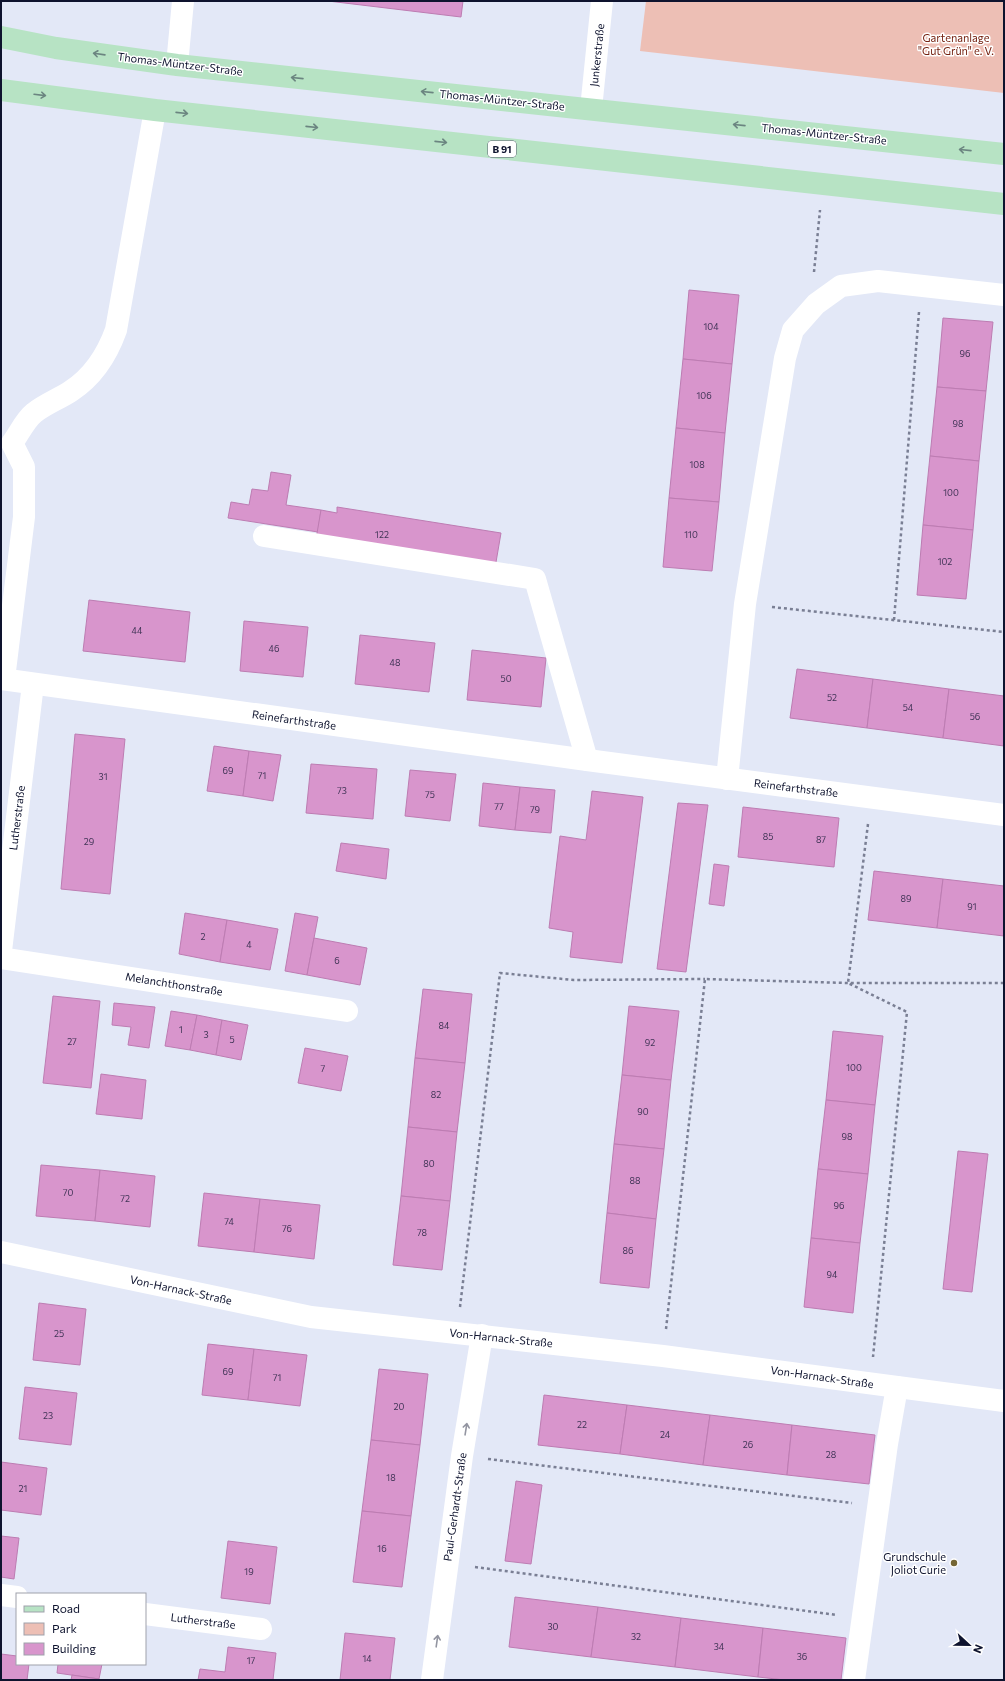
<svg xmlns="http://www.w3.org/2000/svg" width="1005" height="1681" font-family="Commissioner,sans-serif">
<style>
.green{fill:#edbfb5}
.building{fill:#d895cc;stroke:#bd7cb2}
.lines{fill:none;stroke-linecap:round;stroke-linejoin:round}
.path{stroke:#7a7f94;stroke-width:2.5;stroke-dasharray:3 3;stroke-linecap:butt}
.minor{stroke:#fff;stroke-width:22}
.major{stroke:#b7e3c4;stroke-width:22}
.oneway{stroke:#6b8580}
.oneway2{stroke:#9395a1}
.poi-dot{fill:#756634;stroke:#fff;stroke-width:1.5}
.labels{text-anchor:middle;stroke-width:3;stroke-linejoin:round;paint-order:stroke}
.number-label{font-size:9px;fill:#403456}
.shield{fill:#fff;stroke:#565a6d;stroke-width:1}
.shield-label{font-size:10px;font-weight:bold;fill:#0e132e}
.park-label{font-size:11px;fill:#752211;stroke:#fff}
.street-label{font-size:11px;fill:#0e132e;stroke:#fff}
.poi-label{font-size:11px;fill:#0e132e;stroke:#fff;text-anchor:end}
</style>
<rect width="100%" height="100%" fill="#e3e8f7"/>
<!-- green -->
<path class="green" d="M646,1H1004V93L640,51Z"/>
<!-- building -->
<g class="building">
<path d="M328,1H463L461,17Z"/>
<path d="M689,290L739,295L732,364L683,359Z"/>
<path d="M943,318L993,322L986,391L937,387Z"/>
<path d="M683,359L732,364L725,433L676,428Z"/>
<path d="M937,387L986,391L979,461L930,456Z"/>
<path d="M676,428L725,433L719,502L669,498Z"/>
<path d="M930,456L979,461L973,530L923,525Z"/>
<path d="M271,472L291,475L286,505L321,510L318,532L228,518L231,502L249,505L252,489L268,491Z"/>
<path d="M669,498L719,502L712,571L663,567Z"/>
<path d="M337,507L501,533L495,568L316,539L321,510L337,513Z"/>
<path d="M923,525L973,530L966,599L917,595Z"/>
<path d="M89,600L190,612L185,662L83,651Z"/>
<path d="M244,621L308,627L303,677L240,671Z"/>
<path d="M360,635L435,643L429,692L355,684Z"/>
<path d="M472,650L546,658L541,707L467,700Z"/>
<path d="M797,669L873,679L867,728L790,718Z"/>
<path d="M873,679L949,689L943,738L867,728Z"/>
<path d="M949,689L1004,696V746L943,738Z"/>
<path d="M75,734L125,739L110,894L61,889Z"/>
<path d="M214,746L249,751L243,796L207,791Z"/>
<path d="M249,751L281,755L273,801L243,796Z"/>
<path d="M311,764L377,769L373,819L306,813Z"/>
<path d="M410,770L456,774L450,821L405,816Z"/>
<path d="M483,783L520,787L515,830L479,826Z"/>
<path d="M520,787L555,790L551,833L515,830Z"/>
<path d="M592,791L643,797L622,963L570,957L573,932L549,928L560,836L586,840Z"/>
<path d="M678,803L708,805L686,972L657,969Z"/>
<path d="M743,807L839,818L834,867L738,857Z"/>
<path d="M341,843L389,849L386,879L336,871Z"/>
<path d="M714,864L729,866L724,906L709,904Z"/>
<path d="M874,871L943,879L937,928L868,920Z"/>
<path d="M943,879L1004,886V936L937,928Z"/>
<path d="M185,913L227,920L220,962L179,954Z"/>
<path d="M295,913L318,917L307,975L285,971Z"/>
<path d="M227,920L278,929L270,970L220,962Z"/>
<path d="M314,938L367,948L360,985L307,975Z"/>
<path d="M423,989L472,994L465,1063L415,1058Z"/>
<path d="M53,996L100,1001L91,1088L43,1083Z"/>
<path d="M114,1003L155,1007L149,1048L128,1045L131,1027L112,1025Z"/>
<path d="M629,1006L679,1011L671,1080L622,1075Z"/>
<path d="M171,1011L197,1015L190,1050L165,1046Z"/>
<path d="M197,1015L222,1020L216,1055L190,1050Z"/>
<path d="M222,1020L248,1025L241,1060L216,1055Z"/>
<path d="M833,1031L883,1036L875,1105L826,1100Z"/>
<path d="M305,1048L348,1056L341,1091L298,1083Z"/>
<path d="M415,1058L465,1063L457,1132L408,1127Z"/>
<path d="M101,1074L146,1080L142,1119L96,1114Z"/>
<path d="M622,1075L671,1080L664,1149L614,1144Z"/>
<path d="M826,1100L875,1105L868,1174L818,1169Z"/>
<path d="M408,1127L457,1132L450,1201L401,1196Z"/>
<path d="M614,1144L664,1149L656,1219L607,1213Z"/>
<path d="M958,1151L988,1154L972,1292L943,1289Z"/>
<path d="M41,1165L100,1170L95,1221L36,1216Z"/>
<path d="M818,1169L868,1174L860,1243L811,1238Z"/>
<path d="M100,1170L155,1176L150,1227L95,1221Z"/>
<path d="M204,1193L260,1199L254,1252L198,1246Z"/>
<path d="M401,1196L450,1201L442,1270L393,1265Z"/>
<path d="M260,1199L320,1205L314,1259L254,1252Z"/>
<path d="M607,1213L656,1219L649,1288L600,1283Z"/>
<path d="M811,1238L860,1243L853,1313L804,1307Z"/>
<path d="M39,1303L86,1309L80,1365L33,1360Z"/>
<path d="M208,1344L254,1349L248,1400L202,1395Z"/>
<path d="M254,1349L307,1355L300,1406L248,1400Z"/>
<path d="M379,1369L428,1374L420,1445L371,1440Z"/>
<path d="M25,1387L77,1393L71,1445L19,1439Z"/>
<path d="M544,1395L627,1405L620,1454L538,1445Z"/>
<path d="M627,1405L710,1415L703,1465L620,1454Z"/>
<path d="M710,1415L792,1425L787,1475L703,1465Z"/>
<path d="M792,1425L875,1435L869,1484L787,1475Z"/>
<path d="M371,1440L420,1445L411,1516L362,1511Z"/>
<path d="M1,1462L47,1468L41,1515L1,1510Z"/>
<path d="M516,1481L542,1485L531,1564L505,1561Z"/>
<path d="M362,1511L411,1516L402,1587L353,1582Z"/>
<path d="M1,1536L19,1538L14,1579L1,1577Z"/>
<path d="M228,1541L277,1547L270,1604L221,1598Z"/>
<path d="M515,1597L598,1607L591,1657L509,1647Z"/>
<path d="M598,1607L681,1618L675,1667L591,1657Z"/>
<path d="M681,1618L763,1628L758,1677L675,1667Z"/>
<path d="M763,1628L846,1638L841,1680H785L758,1677Z"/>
<path d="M345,1633L395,1638L390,1680H340Z"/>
<path d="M228,1647L276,1653L273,1680H198L200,1669L225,1672Z"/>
<path d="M1,1654L17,1656V1664H29L27,1680H1Z"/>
<path d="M58,1664H102L99,1679L57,1673Z"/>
<path d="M72,1675L99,1679V1680H71Z"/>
</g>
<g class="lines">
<!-- path -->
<g class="path">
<path d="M814,272L820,210"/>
<path d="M772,607L1004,632"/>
<path d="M894,620L919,312"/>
<path d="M868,824L848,983L907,1012L873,1357"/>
<path d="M460,1307L500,973L574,980L705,979"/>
<path d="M666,1329L705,979L848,983H1004"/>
<path d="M488,1459L852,1503"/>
<path d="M475,1567L837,1615"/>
</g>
<!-- minor -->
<g class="minor">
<path d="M177,65L183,1"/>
<path d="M591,109L602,1"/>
<path d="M264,536L535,579L587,760"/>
<path d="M1,679L587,760L1004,815"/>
<path d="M4,679L24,517V467L12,443C19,434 25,420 34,413C45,404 59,399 71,391C94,376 107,355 116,330L155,110"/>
<path d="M727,779L745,604L785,358L793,330L816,304L841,286L878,281L1004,295"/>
<path d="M1,951L33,684"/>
<path d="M1,958L347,1011"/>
<path d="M1,1252L311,1317L663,1356L1004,1401"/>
<path d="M1,1595L17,1597"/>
<path d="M145,1614L261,1629"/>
<path d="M432,1680L462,1456L482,1335"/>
<path d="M854,1680L887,1444L897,1387"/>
</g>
<!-- major -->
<g class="major">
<path d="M1,37L56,48L177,65L1004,154"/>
<path d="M1,90L155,110L1004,204"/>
</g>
</g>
<!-- one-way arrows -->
<defs><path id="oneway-shaft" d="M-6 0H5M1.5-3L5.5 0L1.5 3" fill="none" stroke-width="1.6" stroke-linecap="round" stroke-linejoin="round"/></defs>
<g class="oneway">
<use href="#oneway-shaft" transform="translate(99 54) rotate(-172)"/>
<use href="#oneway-shaft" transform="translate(297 78) rotate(-174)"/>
<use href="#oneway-shaft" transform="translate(427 92) rotate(-174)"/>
<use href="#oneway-shaft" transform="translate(40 95) rotate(7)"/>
<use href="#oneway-shaft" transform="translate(182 113) rotate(6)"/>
<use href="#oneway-shaft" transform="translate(739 125) rotate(-174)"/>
<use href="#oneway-shaft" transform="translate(312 127) rotate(6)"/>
<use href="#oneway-shaft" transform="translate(441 142) rotate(6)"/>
<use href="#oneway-shaft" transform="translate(965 150) rotate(-174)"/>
</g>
<g class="oneway2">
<use href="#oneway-shaft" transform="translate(466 1429) rotate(-81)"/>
<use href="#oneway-shaft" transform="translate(437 1641) rotate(-82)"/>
</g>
<!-- markers -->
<circle class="poi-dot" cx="954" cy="1563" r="4"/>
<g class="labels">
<!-- number labels -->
<g class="number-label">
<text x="711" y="330">104</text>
<text x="965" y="357">96</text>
<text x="704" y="399">106</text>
<text x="958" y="427">98</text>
<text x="697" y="468">108</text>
<text x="951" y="496">100</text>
<text x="382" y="538">122</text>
<text x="691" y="538">110</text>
<text x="945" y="565">102</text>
<text x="137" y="634">44</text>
<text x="274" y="652">46</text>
<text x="395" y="666">48</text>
<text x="506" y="682">50</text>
<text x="832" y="701">52</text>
<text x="908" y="711">54</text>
<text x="975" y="720">56</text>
<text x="228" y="774">69</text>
<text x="262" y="779">71</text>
<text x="103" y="780">31</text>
<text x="342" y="794">73</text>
<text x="430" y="798">75</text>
<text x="499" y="810">77</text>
<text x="535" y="813">79</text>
<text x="768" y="840">85</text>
<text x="821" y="843">87</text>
<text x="89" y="845">29</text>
<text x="906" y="902">89</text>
<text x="972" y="910">91</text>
<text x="203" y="940">2</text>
<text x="249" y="948">4</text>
<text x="337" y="964">6</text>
<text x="444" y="1029">84</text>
<text x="181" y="1033">1</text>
<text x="206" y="1038">3</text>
<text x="232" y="1043">5</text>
<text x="72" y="1045">27</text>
<text x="650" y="1046">92</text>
<text x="854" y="1071">100</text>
<text x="323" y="1072">7</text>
<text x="436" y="1098">82</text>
<text x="643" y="1115">90</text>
<text x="847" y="1140">98</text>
<text x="429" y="1167">80</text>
<text x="635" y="1184">88</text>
<text x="68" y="1196">70</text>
<text x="125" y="1202">72</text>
<text x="839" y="1209">96</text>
<text x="229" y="1225">74</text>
<text x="287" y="1232">76</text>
<text x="422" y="1236">78</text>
<text x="628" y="1254">86</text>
<text x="832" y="1278">94</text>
<text x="59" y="1337">25</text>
<text x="228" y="1375">69</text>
<text x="277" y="1381">71</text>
<text x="399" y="1410">20</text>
<text x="48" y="1419">23</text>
<text x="582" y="1428">22</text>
<text x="665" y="1438">24</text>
<text x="748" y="1448">26</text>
<text x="831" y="1458">28</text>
<text x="391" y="1481">18</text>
<text x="23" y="1492">21</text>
<text x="382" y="1552">16</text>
<text x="249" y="1575">19</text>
<text x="553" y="1630">30</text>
<text x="636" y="1640">32</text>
<text x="719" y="1650">34</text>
<text x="802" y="1660">36</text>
<text x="367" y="1662">14</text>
<text x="251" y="1664">17</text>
</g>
<!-- shield labels -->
<rect class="shield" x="488" y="141" width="28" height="16" rx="3"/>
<g class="shield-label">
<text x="502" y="153">B 91</text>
</g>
<!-- park labels -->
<g class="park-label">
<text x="956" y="42">Gartenanlage<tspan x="956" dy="13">"Gut Grün" e. V.</tspan></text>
</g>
<!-- street labels -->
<g class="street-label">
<text transform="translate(597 55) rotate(-84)" y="4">Junkerstraße</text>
<text transform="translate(180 64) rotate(7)" y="4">Thomas-Müntzer-Straße</text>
<text transform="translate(502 100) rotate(6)" y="4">Thomas-Müntzer-Straße</text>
<text transform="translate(824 134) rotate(6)" y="4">Thomas-Müntzer-Straße</text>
<text transform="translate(294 720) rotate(8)" y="4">Reinefarthstraße</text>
<text transform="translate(796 788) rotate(7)" y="4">Reinefarthstraße</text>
<text transform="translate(17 818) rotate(-83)" y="4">Lutherstraße</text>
<text transform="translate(174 984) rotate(9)" y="4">Melanchthonstraße</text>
<text transform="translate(181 1290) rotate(12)" y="4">Von-Harnack-Straße</text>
<text transform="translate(501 1338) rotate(6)" y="4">Von-Harnack-Straße</text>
<text transform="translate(822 1377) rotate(8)" y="4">Von-Harnack-Straße</text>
<text transform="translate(455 1507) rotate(-82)" y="4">Paul-Gerhardt-Straße</text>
<text transform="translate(203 1621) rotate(7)" y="4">Lutherstraße</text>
</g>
<!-- poi labels -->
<g class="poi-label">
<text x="946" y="1561">Grundschule<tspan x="946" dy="13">Joliot Curie</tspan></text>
</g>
</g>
<!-- border -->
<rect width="1005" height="1681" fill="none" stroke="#0e132e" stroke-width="4"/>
<!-- legend -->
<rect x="16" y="1593" width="130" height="72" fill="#ffffff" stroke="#9fa1ab"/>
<rect x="24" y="1606" width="20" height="6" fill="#b7e3c4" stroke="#9fa1ab"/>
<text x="52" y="1613" font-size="12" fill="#0e132e">Road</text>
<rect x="24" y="1623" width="20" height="12" fill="#edbfb5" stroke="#9fa1ab"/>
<text x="52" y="1633" font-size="12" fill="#0e132e">Park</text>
<rect x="24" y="1643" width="20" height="12" fill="#d895cc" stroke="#9fa1ab"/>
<text x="52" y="1653" font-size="12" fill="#0e132e">Building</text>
<!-- north arrow -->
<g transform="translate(969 1645) rotate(112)" stroke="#ffffff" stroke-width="3" paint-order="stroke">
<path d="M0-3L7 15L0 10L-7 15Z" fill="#0e132e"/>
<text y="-6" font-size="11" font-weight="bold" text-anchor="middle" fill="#0e132e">N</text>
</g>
</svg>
